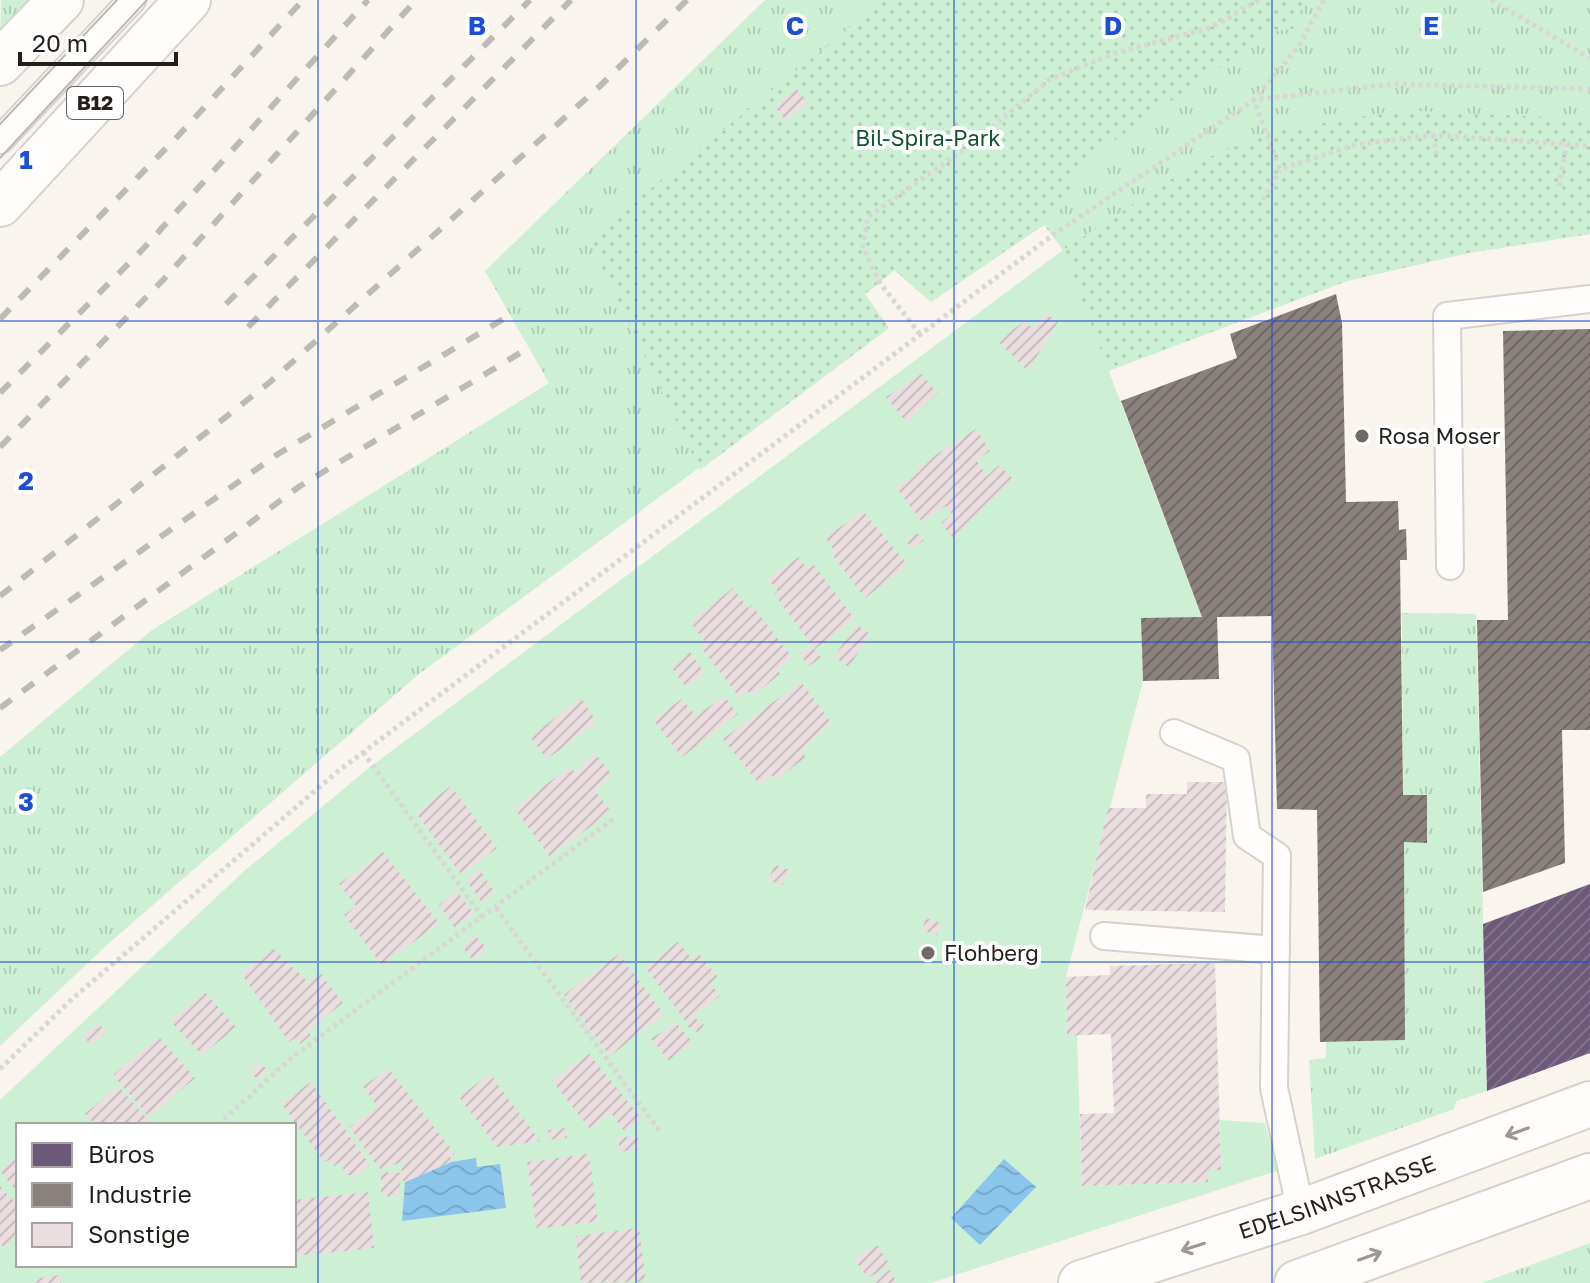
<svg xmlns="http://www.w3.org/2000/svg" width="1590" height="1283" font-family="'Golos Text',sans-serif">
<style>
.grass{fill:url(#grass-tufts)}
.park{fill:url(#park-dots)}
.garden{fill:#cdf0d5;fill-rule:evenodd}
.water{fill:url(#water-waves)}
.offices{fill:url(#offices-hatch)}
.industry{fill:url(#industry-hatch)}
.building{fill:url(#building-hatch)}
.lines{fill:none;stroke-linecap:round;stroke-linejoin:round}
.lane-casing{stroke:#d5d1cc;stroke-width:30}
.secondary-casing{stroke:#d5d1cc;stroke-width:48}
.primary-casing{stroke:#d5d1cc;stroke-width:48}
.path{stroke:#d9d7d5;stroke-width:5;stroke-dasharray:4 4;stroke-linecap:butt}
.lane{stroke:#fefdfc;stroke-width:26}
.secondary{stroke:#fefdfc;stroke-width:44}
.primary{stroke:#fefdfc;stroke-width:44}
.tram{stroke:#bcbab8;stroke-width:2}
.rail{stroke:#bcbab8;stroke-width:6;stroke-dasharray:14 14;stroke-linecap:butt}
.oneway{stroke:#9b9997}
.grid{fill:none;stroke:#1d4ed8;stroke-width:2;stroke-opacity:0.55}
.poi-dot{fill:#6e6a65;stroke:#fff;stroke-width:3}
.labels{text-anchor:middle;stroke-width:8;stroke-linejoin:round;paint-order:stroke}
.shield{fill:#fff;stroke:#65625f;stroke-width:2}
.shield-label{font-size:20px;font-weight:bold;fill:#231f1b}
.park-label{font-size:22px;fill:#105331;stroke:#fff}
.poi-label{font-size:22px;fill:#231f1b;stroke:#fff;text-anchor:start}
.street-label{font-size:22px;fill:#231f1b;stroke:#fff}
.grid-label{font-size:26px;text-anchor:middle;font-weight:bold;fill:#1d4ed8;stroke:#fff;stroke-width:8;stroke-linejoin:round;paint-order:stroke}
</style>
<defs>
<pattern id="grass-tufts" width="24" height="20" patternUnits="userSpaceOnUse" patternTransform="scale(2)"><rect width="24" height="20" fill="#cdf0d5"/><path d="M3 7l-1-3M5 7V3M7 7l1-3M15 17l-1-3M17 17v-4M19 17l1-3" fill="none" stroke="#b0cdb6"/></pattern>
<pattern id="park-dots" width="8" height="8" patternUnits="userSpaceOnUse" patternTransform="scale(2)"><rect width="8" height="8" fill="#cdf0d5"/><path d="M2 2h.1M6 6h.1" fill="none" stroke="#b0cdb6" stroke-width="1.8" stroke-linecap="round"/></pattern>
<pattern id="water-waves" width="16" height="10" patternUnits="userSpaceOnUse" patternTransform="scale(2)"><rect width="16" height="10" fill="#8cc5eb"/><path d="M0 5q4-4 8 0t8 0" fill="none" stroke="#78a9c9"/></pattern>
<pattern id="offices-hatch" width="6" height="6" patternUnits="userSpaceOnUse" patternTransform="scale(2)"><rect width="6" height="6" fill="#6d597a"/><path d="M-1 1l2-2M0 6l6-6M5 7l2-2" fill="none" stroke="#81728a"/></pattern>
<pattern id="industry-hatch" width="6" height="6" patternUnits="userSpaceOnUse" patternTransform="scale(2)"><rect width="6" height="6" fill="#8a817c"/><path d="M-1 1l2-2M0 6l6-6M5 7l2-2" fill="none" stroke="#706965"/></pattern>
<pattern id="building-hatch" width="6" height="6" patternUnits="userSpaceOnUse" patternTransform="scale(2)"><rect width="6" height="6" fill="#eadee1"/><path d="M-1 1l2-2M0 6l6-6M5 7l2-2" fill="none" stroke="#c8bec0"/></pattern>
</defs>
<rect width="100%" height="100%" fill="#f9f4ee"/>
<!-- grass -->
<g class="grass">
<path d="M46,0L0,49L1,0Z"/>
<path d="M765,0H1590V234L1468,253L1347,281L1108,371L1063,250L1044,225L931,302L894,270L865,294L889,328L419,674L108,944L0,1046V757L152,630L549,383L485,271Z"/>
<path d="M1402,613L1476,614L1487,1091L1456,1101L1454,1109L1315,1159L1309,1060L1326,1058V1041L1405,1040L1404,842H1427V796L1403,795Z"/>
<path d="M1590,1243V1283H1482Z"/>
</g>
<!-- park -->
<g class="park">
<path d="M876,0H1305L1293,29L1270,32L1078,166L1070,200L1043,225L931,302L895,270L865,294L889,328L700,470L588,239L848,29Z"/>
<path d="M1399,110L1590,119V234L1468,253L1347,281L1108,371L1063,250L1198,162L1266,133Z"/>
</g>
<!-- garden -->
<path class="garden" d="M1063,250L1202,617L1142,619L1143,681L1066,977L1067,1035H1077L1082,1186L1208,1182V1170H1221L1220,1120L1265,1123L1277,1171L931,1283H0V1100L243,872L370,767ZM18,1125H294V1265H18Z"/>
<!-- water -->
<g class="water">
<path d="M476,1158L477,1167L500,1164L506,1208L402,1221L405,1182L451,1162Z"/>
<path d="M1004,1159L1036,1187L980,1245L951,1218Z"/>
</g>
<!-- offices -->
<path class="offices" d="M1590,884V1053L1487,1091L1483,924Z"/>
<!-- industry -->
<g class="industry">
<path d="M1336,294L1342,323L1346,502L1398,501L1399,530L1406,529L1407,560H1400L1403,795H1427V843L1404,842L1405,1040L1320,1042L1317,810L1277,809L1272,616L1217,617L1219,679L1143,681L1141,618L1202,617L1121,401L1237,358L1230,334Z"/>
<path d="M1590,329V730H1562L1565,863L1483,892L1477,620H1508L1503,331Z"/>
</g>
<!-- building -->
<g class="building">
<path d="M796,88L808,103L786,121L775,107Z"/>
<path d="M1046,314L1058,322L1028,371L998,341L1026,320L1032,329Z"/>
<path d="M921,374L938,393L907,423L886,397Z"/>
<path d="M976,429L990,451L976,460L987,476L999,465L1013,479L953,538L941,523L952,514L946,506L922,522L896,487L920,471L917,467Z"/>
<path d="M863,511L908,565L865,598L831,553L835,551L825,538Z"/>
<path d="M917,533L924,540L912,549L907,542Z"/>
<path d="M799,557L807,569L814,565L855,619L815,649L774,594L778,592L768,579Z"/>
<path d="M733,588L748,608L752,605L792,657L777,670L780,674L752,696L748,691L740,698L700,646L705,642L690,622Z"/>
<path d="M856,624L870,634L849,667L834,657Z"/>
<path d="M812,646L821,657L809,666L799,654Z"/>
<path d="M690,652L705,673L686,687L671,667Z"/>
<path d="M801,682L831,722L802,752L806,757L776,780L772,775L760,785L723,739Z"/>
<path d="M724,696L738,714L682,757L653,720L682,699L696,716Z"/>
<path d="M581,698L597,722L547,759L530,737Z"/>
<path d="M595,753L612,775L595,791L611,811L550,857L514,808L570,767L575,773Z"/>
<path d="M1187,782H1227L1225,912L1085,910L1108,808H1146V794H1187Z"/>
<path d="M451,786L497,848L461,874L416,813Z"/>
<path d="M383,852L439,923L382,965L344,915L356,906L339,884Z"/>
<path d="M775,865L789,870L783,885L768,880Z"/>
<path d="M479,869L495,892L482,903L466,880Z"/>
<path d="M457,891L474,914L455,928L439,905Z"/>
<path d="M926,918L941,923L937,935L922,930Z"/>
<path d="M476,936L487,949L473,960L461,946Z"/>
<path d="M678,942L692,959L699,954L718,977L710,983L720,996L693,1017L704,1024L699,1033L687,1026L692,1018L686,1022L645,967Z"/>
<path d="M274,949L309,983L321,974L343,1003L307,1030L311,1035L300,1044L295,1038L289,1042L241,973Z"/>
<path d="M619,954L664,1014L610,1056L564,995Z"/>
<path d="M1215,963L1221,1170H1208V1182L1082,1186L1080,1114L1114,1113L1111,1034L1067,1036L1066,977L1110,975V966Z"/>
<path d="M205,992L236,1027L202,1055L170,1021Z"/>
<path d="M676,1022L692,1042L669,1061L651,1039Z"/>
<path d="M97,1023L107,1032L92,1045L82,1036Z"/>
<path d="M159,1037L195,1078L149,1117L113,1075Z"/>
<path d="M589,1054L642,1119L625,1132L611,1113L590,1129L552,1081Z"/>
<path d="M260,1063L268,1070L258,1080L250,1072Z"/>
<path d="M388,1068L455,1154L450,1155L451,1162L405,1182L401,1179L398,1197L381,1196V1172L401,1173L403,1162L380,1169L349,1127L378,1107L363,1087Z"/>
<path d="M490,1074L540,1141L497,1147L459,1097Z"/>
<path d="M311,1082L370,1165L358,1175H348L339,1163L334,1166L329,1160L324,1162L281,1103Z"/>
<path d="M118,1086L151,1123L150,1125H95L85,1114Z"/>
<path d="M566,1128L567,1138L549,1140L548,1130Z"/>
<path d="M637,1136L639,1149L620,1152L618,1138Z"/>
<path d="M589,1154L598,1221L537,1229L527,1162Z"/>
<path d="M18,1156V1193L0,1171Z"/>
<path d="M0,1186L18,1206V1235L4,1247L0,1243Z"/>
<path d="M368,1192L374,1248L295,1256L294,1200Z"/>
<path d="M639,1228L646,1282L581,1283L576,1236Z"/>
<path d="M877,1245L890,1265L868,1278L854,1259Z"/>
<path d="M891,1270L896,1283H876L874,1276Z"/>
<path d="M60,1275L61,1283H35V1279Z"/>
</g>
<g class="lines">
<!-- lane casing -->
<g class="lane-casing">
<g id="lane">
<path d="M0,140L132,0"/>
<path d="M1450,566L1447,316L1590,299"/>
<path d="M1174,733L1236,759L1247,836L1277,856L1274,1088L1301,1212"/>
<path d="M1104,936L1276,950"/>
</g>
</g>
<!-- secondary casing -->
<g class="secondary-casing">
<g id="secondary">
<path id="s1" d="M1081,1283L1301,1212L1590,1104"/>
<path d="M1297,1283L1590,1176"/>
</g>
</g>
<!-- primary casing -->
<g class="primary-casing">
<g id="primary">
<path d="M0,63L61,0"/>
<path d="M0,204L188,0"/>
</g>
</g>
<!-- path -->
<g class="path">
<path d="M1324,0L1298,47L1254,100L1280,169L1358,144L1434,135L1590,146"/>
<path d="M1491,0L1590,58"/>
<path d="M1434,135L1436,154"/>
<path d="M1559,186L1567,144"/>
<path d="M1263,200L1280,170"/>
<path d="M920,334L879,282L863,246L868,217L969,146L1049,80L1115,53L1210,28L1259,0"/>
<path d="M363,752L483,918"/>
<path d="M496,908L661,1133"/>
<path d="M0,1069L72,999L337,772L1053,235L1254,100L1393,84L1590,89"/>
<path d="M218,1125L290,1059L616,817"/>
</g>
<!-- lane -->
<use href="#lane" class="lane"/>
<!-- secondary -->
<use href="#secondary" class="secondary"/>
<!-- primary -->
<use href="#primary" class="primary"/>
<!-- tram -->
<g class="tram">
<path d="M0,124L117,0"/>
<path d="M0,158L147,0"/>
</g>
<!-- rail -->
<g class="rail">
<path d="M226,304L530,0"/>
<path d="M0,319L178,136L303,0"/>
<path d="M248,327L571,0"/>
<path d="M0,393L143,249L368,0"/>
<path d="M0,447L164,279L416,0"/>
<path d="M0,596L270,382L600,86L687,0"/>
<path d="M0,650L278,454L510,315"/>
<path d="M0,708L300,486L530,347"/>
</g>
</g>
<!-- one-way arrows -->
<defs><path id="oneway-shaft" d="M-6 0H5M1.5-3L5.5 0L1.5 3" fill="none" stroke-width="1.6" stroke-linecap="round" stroke-linejoin="round" transform="scale(2)"/></defs>
<g class="oneway">
<use href="#oneway-shaft" transform="translate(1517 1132) rotate(160)"/>
<use href="#oneway-shaft" transform="translate(1193 1247) rotate(162)"/>
<use href="#oneway-shaft" transform="translate(1370 1256) rotate(-20)"/>
</g>
<!-- grid -->
<path class="grid" d="M318,0V1283M636,0V1283M954,0V1283M1272,0V1283M0,321H1590M0,642H1590M0,962H1590"/>
<!-- markers -->
<g class="poi-dot">
<circle cx="1362" cy="436" r="8"/>
<circle cx="928" cy="953" r="8"/>
</g>
<g class="labels">
<!-- shield labels -->
<rect class="shield" x="67" y="87" width="56" height="32" rx="6"/>
<g class="shield-label">
<text x="95" y="110">B12</text>
</g>
<!-- park labels -->
<g class="park-label">
<text x="928" y="146">Bil-Spira-Park</text>
</g>
<!-- poi labels -->
<g class="poi-label">
<text x="1378" y="444">Rosa Moser</text>
<text x="944" y="961">Flohberg</text>
</g>
<!-- street labels -->
<g class="street-label">
<text dy="8" stroke="none"><textPath href="#s1" startOffset="270">EDELSINNSTRASSE</textPath></text>
</g>
</g>
<g class="grid-label">
<text x="477" y="35">B</text>
<text x="795" y="35">C</text>
<text x="1113" y="35">D</text>
<text x="1431" y="35">E</text>
<text x="26" y="169">1</text>
<text x="26" y="490">2</text>
<text x="26" y="811">3</text>
</g>
<!-- legend -->
<rect x="16" y="1123" width="280" height="144" fill="#ffffff" stroke="#a7a5a4" stroke-width="2"/>
<rect x="32" y="1143" width="40" height="24" fill="#6d597a" stroke="#a7a5a4" stroke-width="2"/>
<text x="88" y="1163" font-size="24" fill="#231f1b">Büros</text>
<rect x="32" y="1183" width="40" height="24" fill="#8a817c" stroke="#a7a5a4" stroke-width="2"/>
<text x="88" y="1203" font-size="24" fill="#231f1b">Industrie</text>
<rect x="32" y="1223" width="40" height="24" fill="#eadee1" stroke="#a7a5a4" stroke-width="2"/>
<text x="88" y="1243" font-size="24" fill="#231f1b">Sonstige</text>
<!-- scale -->
<path d="M20 52v12h156v-12" fill="none" stroke="#231f1b" stroke-width="4"/>
<text x="32" y="52" font-size="24" fill="#231f1b" stroke="#ffffff" stroke-width="6" paint-order="stroke">20 m</text>
</svg>
